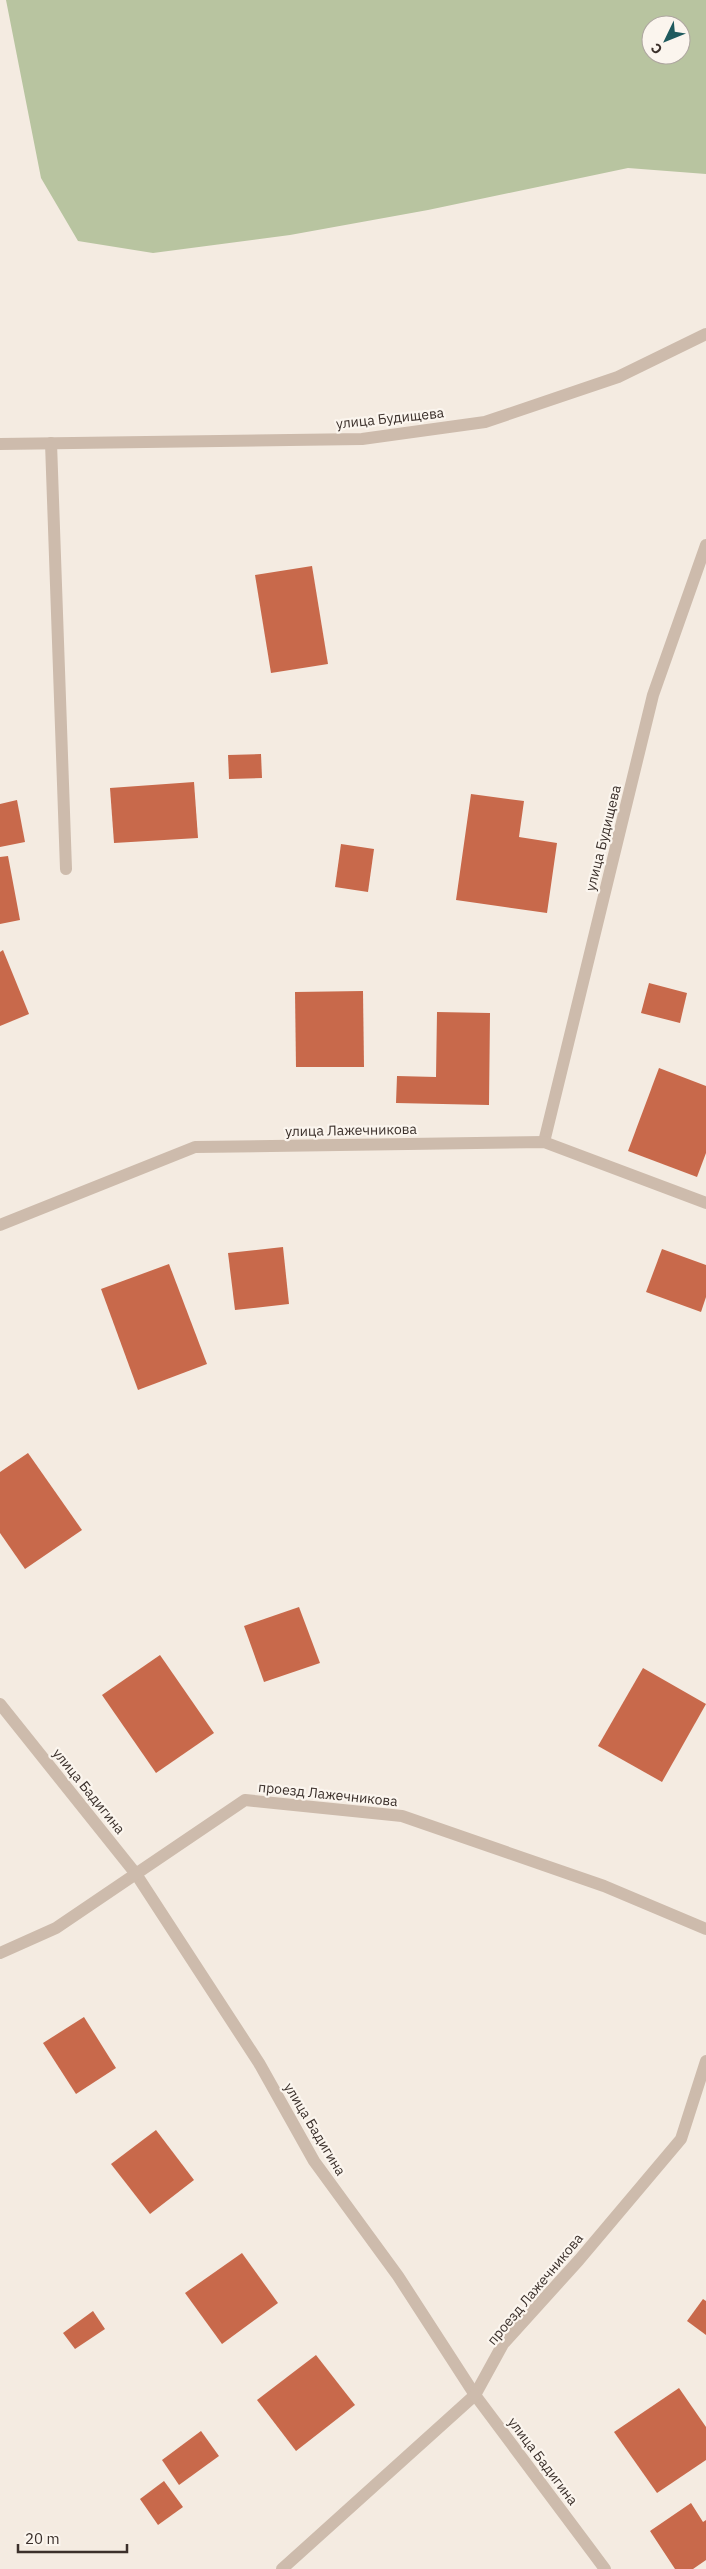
<svg xmlns="http://www.w3.org/2000/svg" width="706" height="2569" font-family="'IBM Plex Sans',sans-serif">
<style>
.green{fill:#b8c4a0;fill-rule:evenodd}
.building{fill:#c8694b}
.lines{fill:none;stroke-linecap:round;stroke-linejoin:round}
.street{stroke:#cdbbac;stroke-width:12}
.labels{text-anchor:middle;stroke-width:4.5;stroke-linejoin:round;paint-order:stroke}
.street-label{font-size:14px;fill:#3b302b;stroke:#fbf5ee}
</style>
<rect width="100%" height="100%" fill="#f4ebe1"/>
<!-- green -->
<path class="green" d="M6,0H706V174L628,168L428,210L290,235L153,253L78,241L41,178ZM651,25H681V55H651Z"/>
<!-- building -->
<g class="building">
<path d="M312,566L328,664L271,673L255,575Z"/>
<path d="M261,754L262,778L229,779L228,755Z"/>
<path d="M194,782L198,838L114,843L110,788Z"/>
<path d="M471,794L524,801L519,837L557,843L547,913L456,900Z"/>
<path d="M17,800L25,842L0,847V804Z"/>
<path d="M341,844L374,849L368,892L335,887Z"/>
<path d="M8,856L20,920L0,924V857Z"/>
<path d="M3,950L29,1014L0,1026V952Z"/>
<path d="M649,983L687,993L680,1023L641,1013Z"/>
<path d="M363,991L364,1067H296L295,992Z"/>
<path d="M437,1012L490,1013L489,1105L396,1103L397,1076L436,1077Z"/>
<path d="M659,1068L706,1086V1153L697,1177L628,1151Z"/>
<path d="M283,1247L289,1304L235,1310L228,1253Z"/>
<path d="M662,1249L706,1265V1297L701,1312L646,1292Z"/>
<path d="M169,1264L207,1364L138,1390L101,1289Z"/>
<path d="M28,1453L82,1530L25,1569L0,1533V1472Z"/>
<path d="M299,1607L320,1663L264,1682L244,1626Z"/>
<path d="M160,1655L214,1733L156,1773L102,1695Z"/>
<path d="M643,1668L706,1704L662,1782L598,1746Z"/>
<path d="M84,2017L116,2068L76,2094L43,2043Z"/>
<path d="M156,2130L194,2180L150,2214L111,2164Z"/>
<path d="M242,2253L278,2303L222,2344L185,2293Z"/>
<path d="M703,2299L706,2301V2335L687,2321Z"/>
<path d="M93,2311L105,2329L75,2349L63,2333Z"/>
<path d="M316,2355L355,2405L296,2451L257,2400Z"/>
<path d="M679,2388L706,2427V2460L657,2493L614,2432Z"/>
<path d="M201,2431L219,2456L179,2485L162,2460Z"/>
<path d="M164,2481L183,2507L158,2525L140,2499Z"/>
<path d="M691,2503L703,2522L706,2520V2560L693,2569H675L650,2531Z"/>
</g>
<g class="lines">
<!-- street -->
<g class="street">
<path d="M51,443L66,869"/>
<path d="M0,444L362,439L485,422L618,377L706,334"/>
<path d="M544,1142L653,695L706,545"/>
<path d="M0,1225L195,1147L544,1142L706,1203"/>
<path d="M0,1704L136,1874L259,2063L314,2161L398,2276L475,2395L605,2569"/>
<path d="M0,1953L56,1928L245,1800L402,1816L604,1886L706,1929"/>
<path d="M282,2569L475,2395L503,2344L579,2260L681,2139L706,2061"/>
</g>
</g>
<g class="labels">
<!-- street labels -->
<g class="street-label">
<text transform="translate(390 418) rotate(-6)" y="5">улица Будищева</text>
<text transform="translate(603 838) rotate(-76)" y="5">улица Будищева</text>
<text transform="translate(351 1130) rotate(-1)" y="5">улица Лажечникова</text>
<text transform="translate(89 1791) rotate(51)" y="5">улица Бадигина</text>
<text transform="translate(328 1794) rotate(6)" y="5">проезд Лажечникова</text>
<text transform="translate(315 2129) rotate(59)" y="5">улица Бадигина</text>
<text transform="translate(535 2289) rotate(-50)" y="5">проезд Лажечникова</text>
<text transform="translate(543 2461) rotate(53)" y="5">улица Бадигина</text>
</g>
</g>
<!-- north arrow -->
<g transform="translate(666 40) rotate(227)"><circle r="24" fill="#fbf5ee" stroke="#aea6a0"/>
<path d="M0-4L9 19L0 12L-9 19Z" fill="#1f5a5e"/>
<text y="-8" font-size="14" font-weight="bold" text-anchor="middle" fill="#3b302b">С</text>
</g>
<!-- scale -->
<path d="M18 2544v8h109v-8" fill="none" stroke="#3b302b" stroke-width="2.5"/>
<text x="25" y="2544" font-size="15" fill="#3b302b" stroke="#fbf5ee" stroke-width="4" paint-order="stroke">20 m</text>
</svg>
